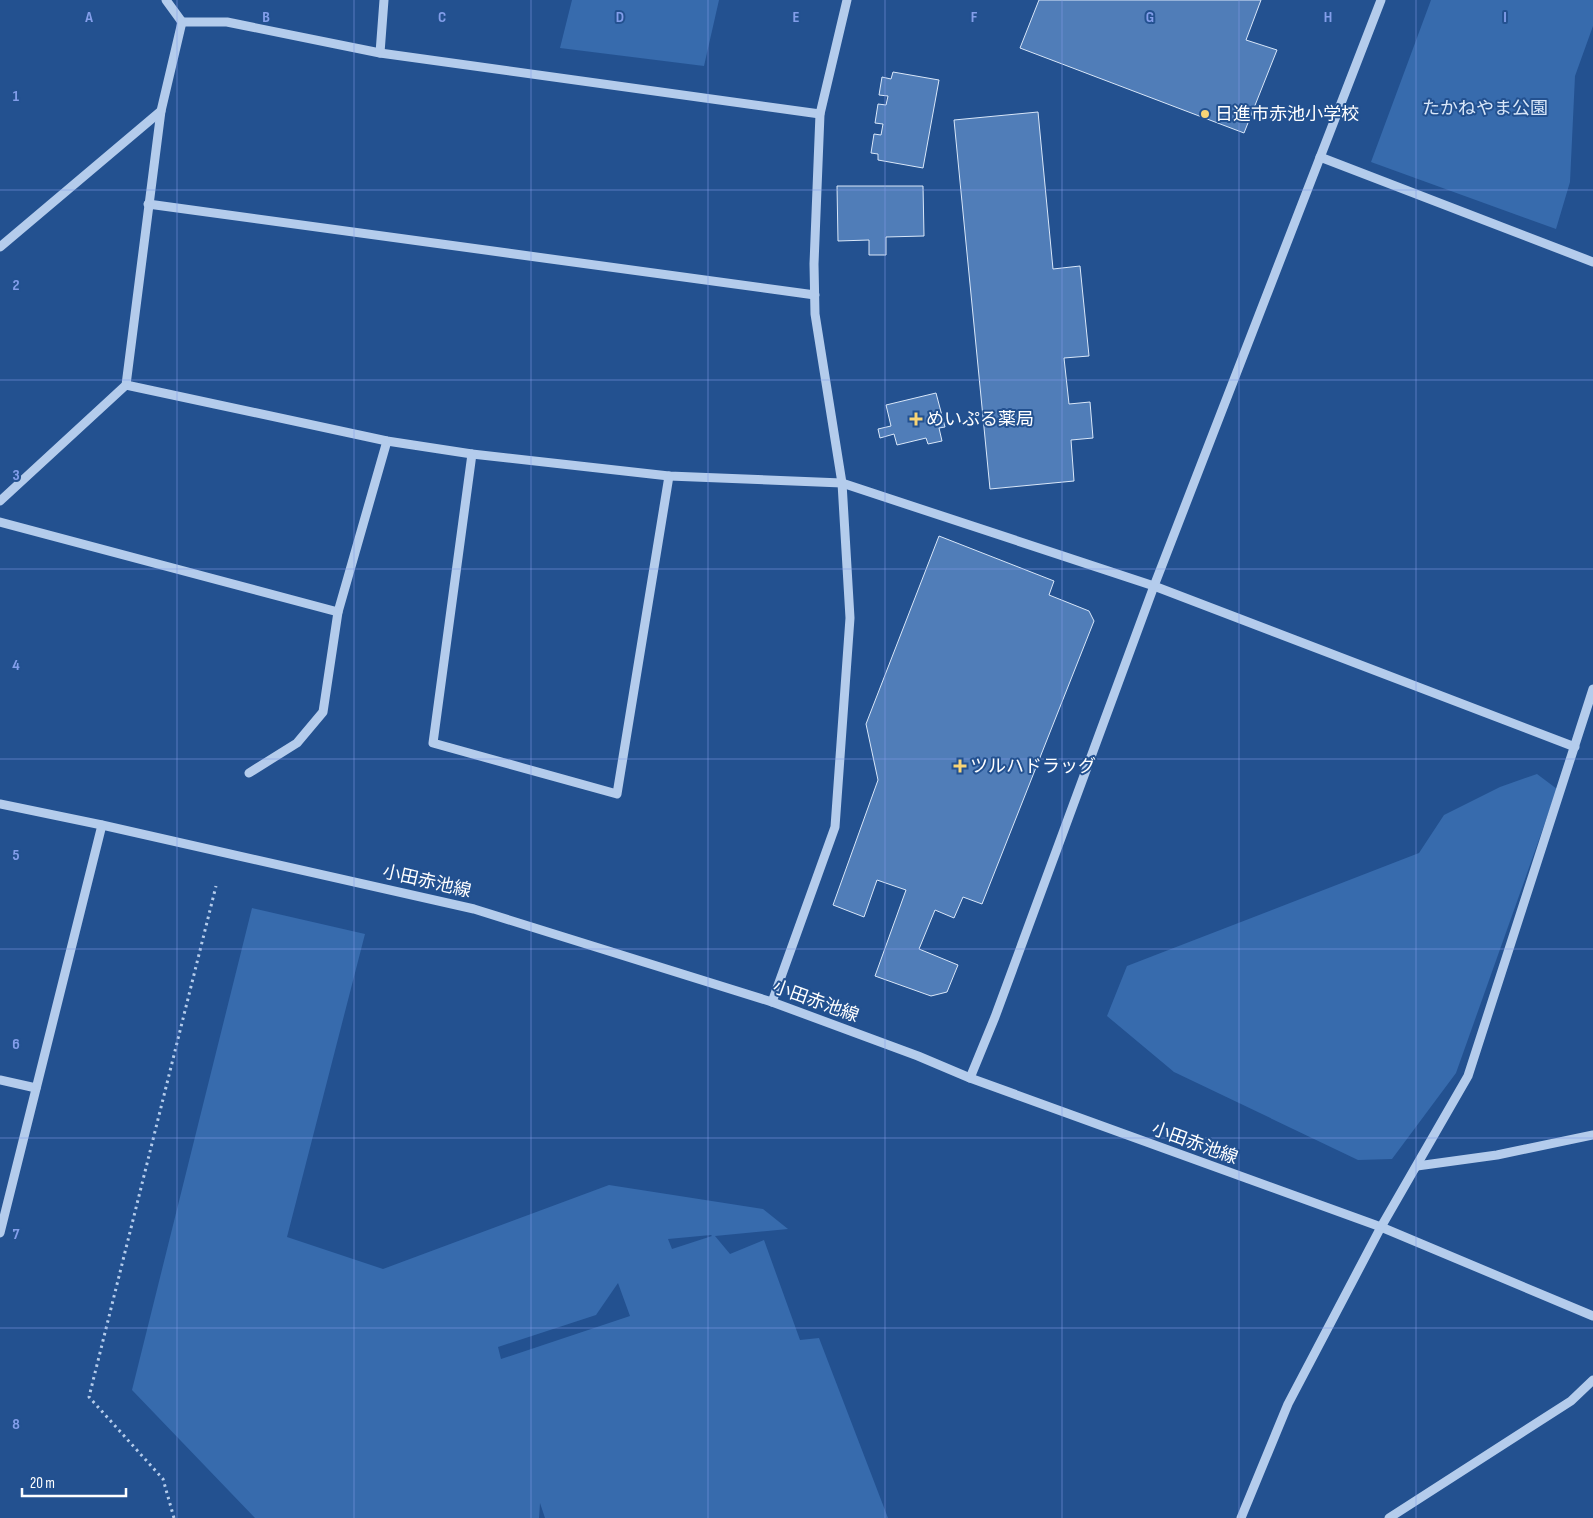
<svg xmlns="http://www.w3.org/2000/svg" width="1593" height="1518" font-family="'Sofia Sans Condensed','Noto Sans JP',sans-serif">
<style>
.green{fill:#376bad;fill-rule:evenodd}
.building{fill:#507db8;stroke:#d9e7f9}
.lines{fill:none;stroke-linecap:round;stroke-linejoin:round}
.path{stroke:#b4ccec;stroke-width:3;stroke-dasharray:2.5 4;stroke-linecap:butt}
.minor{stroke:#b4ccec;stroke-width:9}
.grid{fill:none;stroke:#839eea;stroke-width:1;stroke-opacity:0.55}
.poi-dot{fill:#f8d476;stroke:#235190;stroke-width:2}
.labels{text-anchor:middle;stroke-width:4;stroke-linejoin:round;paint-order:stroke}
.park-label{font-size:18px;fill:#d9e7f9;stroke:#235190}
.poi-label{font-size:18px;fill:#fff;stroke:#235190;text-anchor:start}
.street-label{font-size:18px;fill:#fff;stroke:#235190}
.grid-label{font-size:16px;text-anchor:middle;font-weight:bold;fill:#839eea;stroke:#235190;stroke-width:4;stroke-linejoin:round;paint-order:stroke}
</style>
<rect width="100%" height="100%" fill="#235190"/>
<!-- green -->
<g class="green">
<path d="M572,0H719L704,66L560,48Z"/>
<path d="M1431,0H1593V26L1575,76L1570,182L1556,229L1371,162Z"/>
<path d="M1537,774L1557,789L1456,1073L1392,1159L1358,1160L1174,1072L1107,1016L1127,966L1419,853L1444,815L1500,787Z"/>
<path d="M252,908L365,934L287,1237L383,1269L609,1185L763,1209L788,1229L715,1236L730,1254L764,1240L800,1340L819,1338L888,1518H545L540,1503L539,1518H255L132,1390ZM712,1236L672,1249L668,1239L711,1235ZM618,1283L630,1316L501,1359L498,1347L596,1315Z"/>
</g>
<!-- building -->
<g class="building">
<path d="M1039,0H1261L1246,40L1277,50L1244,133L1020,48Z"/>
<path d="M893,72L939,80L923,168L878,160V154L871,153L874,134L881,135L883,124L875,123L878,104L886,105L888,96L879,95L882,77L891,79Z"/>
<path d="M1038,112L1053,269L1080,266L1089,356L1064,358L1069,404L1090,402L1093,438L1071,440L1074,481L990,489L954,120Z"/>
<path d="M837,186H923L924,236L886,237V255H869V240L838,241Z"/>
<path d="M936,393L945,427L939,428L942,441L928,444L926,438L897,445L894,434L880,438L878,429L891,426L886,405Z"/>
<path d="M939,536L1054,581L1049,595L1089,611L1094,621L982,904L963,897L954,918L935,910L919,949L958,965L947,992L931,996L875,976L906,890L877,880L864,917L833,905L878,780L866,724Z"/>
</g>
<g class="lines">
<!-- path -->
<path class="path" d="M174,1518L163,1479L89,1397L216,886"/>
<!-- minor -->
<g class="minor">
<path d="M182,22H227L380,53L820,114"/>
<path d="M380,53L384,0"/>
<path d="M1320,157L1593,262"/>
<path d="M148,204L815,295"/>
<path d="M0,247L161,111"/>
<path d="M126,385L387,441L472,454L669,476L842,483L1154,586L1575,747"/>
<path d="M472,454L433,743L617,794L669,476"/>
<path d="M0,501L126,385L161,111L182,22L166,0"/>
<path d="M0,522L338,612"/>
<path d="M249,773L297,743L323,712L338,612L387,441"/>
<path d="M0,804L102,825L474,909L772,1002L918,1056L970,1078L1381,1227L1593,1316"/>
<path d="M772,1002L835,827L850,618L842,483L815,314L814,264L820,114L847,0"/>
<path d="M970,1078L995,1017L1154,586L1381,0"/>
<path d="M0,1080L36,1088"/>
<path d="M1417,1166L1497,1155L1593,1135"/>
<path d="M0,1233L102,825"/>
<path d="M1241,1518L1288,1404L1381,1227L1468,1076L1593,689"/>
<path d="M1389,1518L1571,1401L1593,1380"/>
</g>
</g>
<!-- grid -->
<path class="grid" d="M177,0V1518M354,0V1518M531,0V1518M708,0V1518M885,0V1518M1062,0V1518M1239,0V1518M1416,0V1518M0,190H1593M0,380H1593M0,569H1593M0,759H1593M0,949H1593M0,1138H1593M0,1328H1593"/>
<!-- markers -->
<g class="poi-dot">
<circle cx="1205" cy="114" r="5"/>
<path d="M913.5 411.5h5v5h5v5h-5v5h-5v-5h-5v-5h5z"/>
<path d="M957.5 758.5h5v5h5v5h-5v5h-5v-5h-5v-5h5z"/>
</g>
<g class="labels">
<!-- park labels -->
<g class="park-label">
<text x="1485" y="114">たかねやま公園</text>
</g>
<!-- poi labels -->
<g class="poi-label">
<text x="1215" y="120">日進市赤池小学校</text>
<text x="926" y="425">めいぷる薬局</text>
<text x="970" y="772">ツルハドラッグ</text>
</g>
<!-- street labels -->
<g class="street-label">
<text transform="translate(427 881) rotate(13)" y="6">小田赤池線</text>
<text transform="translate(816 1001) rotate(20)" y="6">小田赤池線</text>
<text transform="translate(1195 1143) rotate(20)" y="6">小田赤池線</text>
</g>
</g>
<g class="grid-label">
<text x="89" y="22">A</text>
<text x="266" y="22">B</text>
<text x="442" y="22">C</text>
<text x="620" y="22">D</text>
<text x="796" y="22">E</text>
<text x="974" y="22">F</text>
<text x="1150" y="22">G</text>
<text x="1328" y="22">H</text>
<text x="1505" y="22">I</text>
<text x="16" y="101">1</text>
<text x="16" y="290">2</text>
<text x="16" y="480">3</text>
<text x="16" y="670">4</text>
<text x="16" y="860">5</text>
<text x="16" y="1049">6</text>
<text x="16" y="1239">7</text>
<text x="16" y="1429">8</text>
</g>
<!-- scale -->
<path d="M22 1488v8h104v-8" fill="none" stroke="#ffffff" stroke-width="2.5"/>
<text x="30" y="1488" font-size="15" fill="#ffffff" stroke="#235190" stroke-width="4" paint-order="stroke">20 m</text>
</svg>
